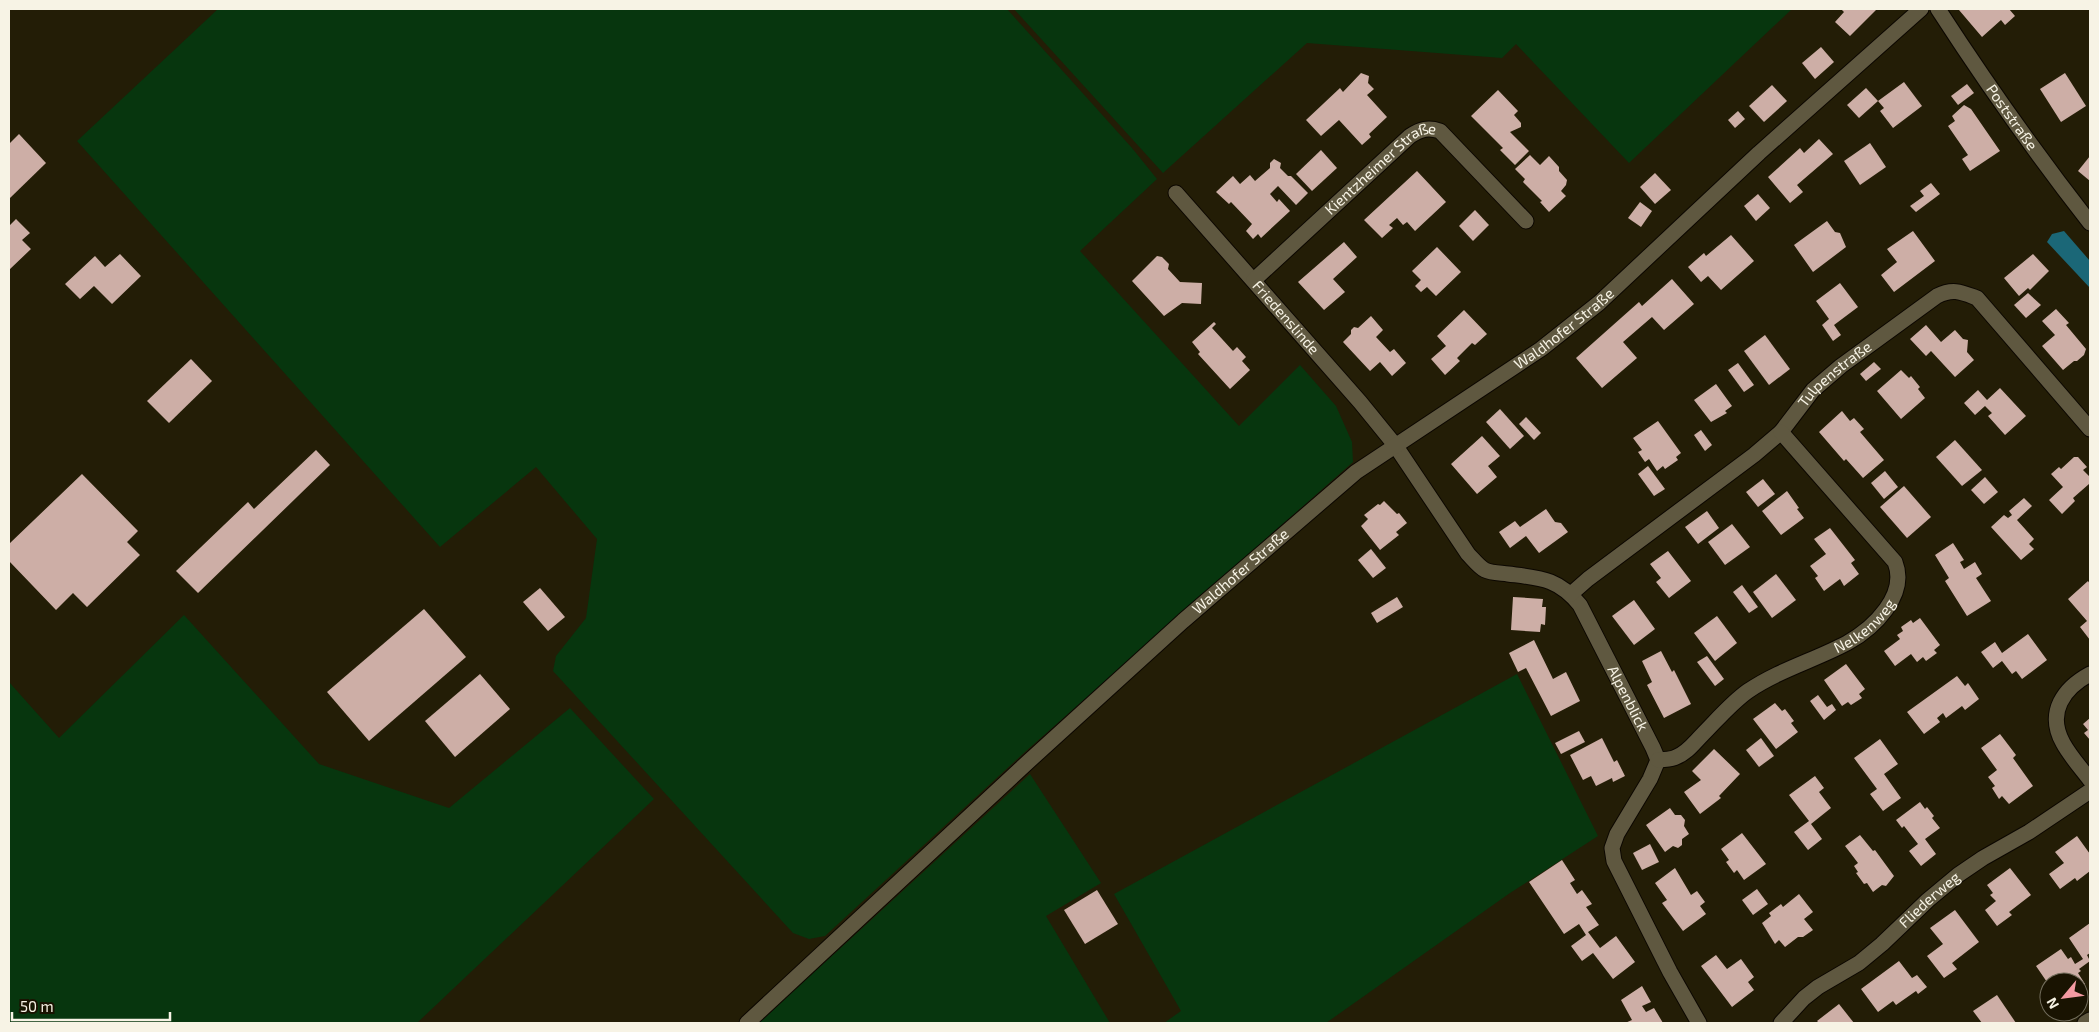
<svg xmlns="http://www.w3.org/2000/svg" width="2099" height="1032" font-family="'Exo 2',sans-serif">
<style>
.green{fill:#07360e}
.water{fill:#1b6777}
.building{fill:#cdaea6}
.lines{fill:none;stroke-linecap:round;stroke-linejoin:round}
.street-casing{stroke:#0c0700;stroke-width:17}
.street{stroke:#5f5840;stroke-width:15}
.labels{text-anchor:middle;stroke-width:5;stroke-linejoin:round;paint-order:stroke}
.street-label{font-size:15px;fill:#f7f3e5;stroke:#191301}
</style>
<rect width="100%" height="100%" fill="#231d06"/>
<!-- green -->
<g class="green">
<path d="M218,9H1007L1132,148L1157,179L1080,251L1239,426L1300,365L1336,406L1352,442L1353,462L1026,751L825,936L809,939L793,933L553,671L556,656L586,618L597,539L536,467L440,547L77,141Z"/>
<path d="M1014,9H1792L1629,163L1516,44L1502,58L1307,43L1163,173Z"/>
<path d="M184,615L319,764L449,808L570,708L654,799L417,1023H9V682L59,738Z"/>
<path d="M1517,674L1598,836L1510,893L1326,1023H1164L1181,1011L1114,894Z"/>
<path d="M1030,774L1101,883L1046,916L1110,1023H759Z"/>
</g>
<!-- water -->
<path class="water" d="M2064,231L2090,261V288L2047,242L2052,234Z"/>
<!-- building -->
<g class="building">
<path d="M1841,9H1877L1850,36L1835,22L1844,12Z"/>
<path d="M1961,9H2009L2015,16L2005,25L2001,20L1982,37L1959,10Z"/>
<path d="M1821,47L1834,62L1815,79L1802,63Z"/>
<path d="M1361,73L1369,76L1368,83L1374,89L1367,95L1387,117L1369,134L1371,137L1362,145L1339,120L1321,136L1306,120L1340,88L1343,92Z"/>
<path d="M2065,73L2086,106L2061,122L2040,89Z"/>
<path d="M1904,82L1922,106L1893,128L1880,111L1884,108L1878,101Z"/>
<path d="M1967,84L1974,93L1958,105L1951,96Z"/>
<path d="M1772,85L1787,101L1764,122L1749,106Z"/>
<path d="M1866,88L1878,101L1859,118L1847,105Z"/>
<path d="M1498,90L1518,111L1514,115L1521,123V127L1510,132L1529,151L1515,165L1500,150L1503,148L1471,116Z"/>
<path d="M1964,105L1971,109L2000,151L1970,171L1962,159L1968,155L1948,126L1955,121L1952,116Z"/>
<path d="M1738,111L1745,119L1735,128L1728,120Z"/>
<path d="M19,134L46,163L9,199V144Z"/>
<path d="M1819,139L1833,154L1797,185L1803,192L1790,203L1768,177L1800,148L1804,153Z"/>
<path d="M1870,143L1886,167L1860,185L1844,161Z"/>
<path d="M1321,150L1337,168L1312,191L1296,174Z"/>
<path d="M1530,155L1540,165L1549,156L1559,167V171L1567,180L1566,185L1561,191L1566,196L1549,212L1540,202L1542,201L1523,182L1525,179L1515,169Z"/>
<path d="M2090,156V181L2078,171Z"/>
<path d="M1274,159L1281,163L1280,168L1288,176H1291L1308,193L1296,205L1278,186L1270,194L1277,202L1279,199L1290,211L1261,238L1258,234L1253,239L1246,231L1252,224L1231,202L1229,204L1216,192L1233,176L1240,184L1250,175L1255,181L1270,168V163Z"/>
<path d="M1417,171L1446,202L1415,231L1407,222L1403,225L1397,218L1389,225L1393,228L1382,238L1364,220Z"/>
<path d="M1655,173L1671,190L1655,204L1640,187Z"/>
<path d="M1931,183L1940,194L1916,212L1910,206L1924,196L1920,191Z"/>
<path d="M1758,194L1770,208L1756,221L1744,206Z"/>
<path d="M1640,202L1652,211L1641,227L1628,218Z"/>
<path d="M1475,210L1489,225L1473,241L1459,226Z"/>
<path d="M16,219L30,233L22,240L31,249L9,270V226Z"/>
<path d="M1827,221L1835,232L1840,233L1846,247L1813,272L1794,245Z"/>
<path d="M1913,231L1935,261L1894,292L1881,275L1897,262L1887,249Z"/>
<path d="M1731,235L1754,261L1721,290L1708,276L1701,282L1688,267L1704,253L1706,256Z"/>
<path d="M1344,242L1357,257L1333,279L1345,292L1324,310L1298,282Z"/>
<path d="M1437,247L1461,272L1436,296L1427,287L1421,292L1415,286L1421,280L1412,271Z"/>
<path d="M120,254L141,276L112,304L94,286L80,299L65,284L95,256L105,267Z"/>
<path d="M2033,254L2049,271L2030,290L2028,288L2019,296L2004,278Z"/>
<path d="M1157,256L1162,257L1169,264L1168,269L1180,282L1202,283L1201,304L1182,303L1164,316L1132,281Z"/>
<path d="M1672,279L1694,304L1664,330L1652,317L1623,342L1637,358L1602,388L1576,358L1639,302L1642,306Z"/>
<path d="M1840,283L1858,307L1834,325L1841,335L1833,341L1822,325L1829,319L1816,301Z"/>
<path d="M2028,293L2041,305L2026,318L2014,305Z"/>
<path d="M2056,309L2069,323L2066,325L2086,349L2084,355L2077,361H2074L2063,370L2042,346L2055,335L2042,321Z"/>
<path d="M1464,310L1487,334L1475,345L1472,343L1457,358L1460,361L1445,375L1431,359L1446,346L1437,336Z"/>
<path d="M1371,316L1383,330L1376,337L1390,352L1394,349L1406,363L1392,376L1380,362L1370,371L1343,342L1351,334V330L1354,327L1358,328Z"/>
<path d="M1214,322L1216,324L1212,328L1233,351L1237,347L1246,357L1242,361L1250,370L1230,389L1198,354L1200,352L1192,342Z"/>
<path d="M1926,325L1941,342L1955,330L1963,339L1968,340L1967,352L1974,360L1955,377L1931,351L1926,356L1910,339Z"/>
<path d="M1765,335L1790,369L1769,385L1744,351Z"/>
<path d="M191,359L212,381L169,423L147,401Z"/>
<path d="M1874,362L1881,369L1866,381L1860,374Z"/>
<path d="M1738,363L1754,385L1744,392L1728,370Z"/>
<path d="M1901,370L1909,378L1911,376L1920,387L1918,389L1925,398L1901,419L1877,391Z"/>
<path d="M1716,384L1732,406L1725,411L1727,413L1711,422L1694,400Z"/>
<path d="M2000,388L2026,416L2005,435L1988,416L1992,413L1985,406L1975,415L1964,403L1978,390L1987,400Z"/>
<path d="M1500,409L1524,436L1510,449L1486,422Z"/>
<path d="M1842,411L1850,421L1854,418L1864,429L1860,432L1884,460L1863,478L1846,459L1844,461L1819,432Z"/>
<path d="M1526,417L1541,433L1534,440L1519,424Z"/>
<path d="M1658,421L1681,453L1676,457L1678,460L1665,469L1663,466L1657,471L1649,459L1645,462L1638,452L1642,450L1633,438Z"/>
<path d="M1701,430L1712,445L1705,451L1694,435Z"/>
<path d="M1482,436L1500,456L1488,466L1497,477L1477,494L1451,464Z"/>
<path d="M1955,440L1982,470L1962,486L1936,457Z"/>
<path d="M316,450L330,465L198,593L176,571L248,502L254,509Z"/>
<path d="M2074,457H2078L2087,467L2083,470L2089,476V484L2073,498L2075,501L2062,514L2049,500L2063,487L2051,474L2059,467L2061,469Z"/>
<path d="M1648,466L1665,489L1654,496L1638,474Z"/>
<path d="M1885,471L1898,487L1884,499L1871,483Z"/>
<path d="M82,474L138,531L127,542L140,555L87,607L73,593L56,610L9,561V544Z"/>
<path d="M1985,477L1998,492L1984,504L1971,490Z"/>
<path d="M1763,479L1775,494L1758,507L1746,492Z"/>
<path d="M1904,486L1931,517L1907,538L1880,507Z"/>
<path d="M1787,491L1799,508L1797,509L1804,518L1781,535L1762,511Z"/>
<path d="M2024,498L2032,506L2017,520L2034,539L2029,544L2034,549L2021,560L1991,527L2004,515L2008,518L2012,515L2009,511Z"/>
<path d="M1384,501L1397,514L1399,513L1407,523L1396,532L1399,535L1380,550L1361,526L1368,519L1364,515L1378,504L1380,505Z"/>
<path d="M1546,509L1555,522L1561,523L1568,532L1539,553L1526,536L1510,548L1499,532L1515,521L1520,527Z"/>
<path d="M1707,511L1719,528L1698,544L1685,527Z"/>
<path d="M1732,524L1750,547L1725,565L1708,542Z"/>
<path d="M1830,528L1855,560L1851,563L1859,574L1844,586L1840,579L1824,591L1815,578L1818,576L1810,566L1826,554L1814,539Z"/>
<path d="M1953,543L1964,560L1960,562L1964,569L1975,562L1982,574L1976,578L1991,601L1967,616L1945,581L1949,578L1935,555Z"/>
<path d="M1371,549L1386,568L1373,578L1358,560Z"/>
<path d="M1668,551L1691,581L1669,598L1656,582L1661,578L1650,564Z"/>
<path d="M1776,574L1796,600L1772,618L1753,592Z"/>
<path d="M2088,581L2090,584V640L2080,627L2087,621L2068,599Z"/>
<path d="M1742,585L1758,607L1749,613L1733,592Z"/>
<path d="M540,588L565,617L548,631L523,602Z"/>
<path d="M1397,597L1403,607L1377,623L1371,613Z"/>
<path d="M1513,597L1543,599L1542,607H1546L1545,625L1541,624L1540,632L1511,630Z"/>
<path d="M1634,600L1655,629L1634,645L1612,616Z"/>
<path d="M424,609L466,657L369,741L327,692Z"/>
<path d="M1717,616L1737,643L1715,661L1694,633Z"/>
<path d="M1920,618L1940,645L1934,650L1937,653L1926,661L1923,657L1917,662L1911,654L1895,666L1884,651L1900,639L1897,635L1903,631L1901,627L1911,620L1913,623Z"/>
<path d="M2028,634L2047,660L2022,679L2016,671L2012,674L2002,661L1993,668L1981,652L1995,642L2002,653Z"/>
<path d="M1534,640L1553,679L1566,672L1580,701L1551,716L1526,668L1518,672L1509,653Z"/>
<path d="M1661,651L1672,672L1674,670L1691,704L1664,718L1647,685L1652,682L1642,661Z"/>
<path d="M1707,656L1724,679L1715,686L1697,662Z"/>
<path d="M1846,664L1865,689L1859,694L1862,698L1851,705L1848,702L1842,706L1824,680Z"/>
<path d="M480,674L510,709L455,757L425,721Z"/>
<path d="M1957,676L1965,686L1968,683L1979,699L1965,710L1962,706L1946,718L1943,713L1937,718L1940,722L1924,734L1907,712Z"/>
<path d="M1818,695L1827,707L1832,704L1836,710L1824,720L1810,701Z"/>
<path d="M1775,703L1782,711L1785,709L1794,721L1791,723L1798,732L1776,749L1753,719Z"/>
<path d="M2090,718V740L2084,733L2088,730L2083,724Z"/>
<path d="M1579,731L1585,742L1561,754L1555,743Z"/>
<path d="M2000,734L2016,755L2013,758L2033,786L2009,804L2002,796L1999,799L1992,788L1995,786L1988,777L1997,770L1981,748Z"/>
<path d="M1602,738L1614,762L1617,760L1625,776L1613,782L1612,778L1596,786L1591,776L1583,780L1570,755Z"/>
<path d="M1761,738L1774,756L1759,767L1746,750Z"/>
<path d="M1880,739L1898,764L1884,774L1901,798L1883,811L1870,794L1877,789L1854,758Z"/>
<path d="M1714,749L1740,774L1719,796L1721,798L1700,814L1684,792L1701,780L1692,771Z"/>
<path d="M1815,776L1824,788L1819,792L1831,808L1811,824L1822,839L1808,850L1794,832L1809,821L1789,795Z"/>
<path d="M1920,802L1925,809L1927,807L1934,816L1932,818L1940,828L1925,839L1936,854L1921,866L1909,851L1918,844L1904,826L1902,828L1896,820Z"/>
<path d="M1670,808L1675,815H1681L1685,820L1684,826L1689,834L1682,839V845L1678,848L1673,846L1665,852L1646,825Z"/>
<path d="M1742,833L1766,864L1744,880L1737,870L1734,873L1726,862L1729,860L1721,849Z"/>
<path d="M1860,835L1873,851L1875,850L1894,876L1886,886L1882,885L1873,892L1867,883L1864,884L1856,873L1858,872L1854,866L1858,863L1845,846Z"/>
<path d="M2077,836L2090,854V871L2077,881L2075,878L2060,889L2049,874L2064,863L2055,852Z"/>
<path d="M1650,844L1659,862L1642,870L1633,853Z"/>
<path d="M1562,860L1575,880L1570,883L1577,894L1582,890L1592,904L1586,907L1599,925L1588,932L1600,948L1616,936L1635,962L1613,979L1593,953L1582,961L1571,946L1586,935L1579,924L1564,934L1529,882Z"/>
<path d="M1675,868L1691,895L1697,891L1705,902L1700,906L1706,914L1683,931L1662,903L1667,900L1655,883Z"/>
<path d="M2010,868L2031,895L2009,912L2012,915L1997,926L1985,910L1996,901L1990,895L1993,893L1987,885Z"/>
<path d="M1757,889L1768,904L1753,915L1742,900Z"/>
<path d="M1097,890L1118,924L1085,944L1064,910Z"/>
<path d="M1799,894L1813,912L1804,919L1813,930L1803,937H1798L1785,947L1779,940L1775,944L1762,923L1771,916L1769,913L1781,904L1783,907Z"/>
<path d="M1955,910L1979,942L1952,963L1957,969L1944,978L1927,956L1943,944L1930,928Z"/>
<path d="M2090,923V953L2087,955L2090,961L2079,969L2081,971L2078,973L2085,984L2079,988V982H2049V985L2036,966L2061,949L2068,959L2071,957L2075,964L2083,959L2069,938Z"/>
<path d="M1716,955L1727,969L1741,959L1754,977L1748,982L1754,990L1732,1007L1701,966Z"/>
<path d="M1899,961L1912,978L1917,975L1927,987L1918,994L1916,991L1896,1005L1893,1001L1878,1012L1861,989Z"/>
<path d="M1642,986L1651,1002L1642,1006L1646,1012L1654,1008L1663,1023H1625L1632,1020L1621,1000Z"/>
<path d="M1997,995L2016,1023H1982L1973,1011Z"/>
<path d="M1839,1004L1854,1023H1819L1817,1021Z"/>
</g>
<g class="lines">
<!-- street casing -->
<g class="street-casing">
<g id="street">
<path id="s1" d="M1938,9C1986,83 2036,154 2090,223"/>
<path id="s2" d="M1176,193L1360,402L1395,445L1468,554C1473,559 1479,567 1485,570C1491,573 1501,573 1508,574C1540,578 1558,578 1580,605L1653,748L1658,760L1650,779L1617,834L1612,848L1614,861L1670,972L1699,1023"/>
<path id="s3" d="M1254,280L1410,136C1421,129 1428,127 1440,131L1526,221"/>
<path id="s4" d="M1571,594L1588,579L1754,455L1781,432L1813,390L1841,366L1937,296C1953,288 1961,292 1977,298L2090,429"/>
<path d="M2090,674C2064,688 2046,712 2063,743C2070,756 2081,768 2090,780"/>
<path id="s5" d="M1658,760C1664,759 1671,760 1676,757C1687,753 1694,743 1702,735C1717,720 1731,703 1748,691C1779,670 1815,660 1847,643C1874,628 1908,595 1895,562L1781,432"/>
<path id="s6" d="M747,1023L1029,761L1183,621L1356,472L1541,349L1599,303L1759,153L1921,9"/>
<path id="s7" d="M1781,1023L1804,998L1818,987L1859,963L1882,944L1928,900L1958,875L1983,858L2029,832L2090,791"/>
<path d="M2085,1023L2090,1020"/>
</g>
</g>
<!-- street -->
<use href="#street" class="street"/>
</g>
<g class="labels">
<!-- street labels -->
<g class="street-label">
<text dy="5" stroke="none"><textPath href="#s1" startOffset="131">Poststraße</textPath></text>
<text dy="5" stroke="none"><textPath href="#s3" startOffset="170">Kientzheimer Straße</textPath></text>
<text dy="5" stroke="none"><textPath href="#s2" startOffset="166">Friedenslinde</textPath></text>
<text dy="5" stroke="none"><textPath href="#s6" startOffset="1074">Waldhofer Straße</textPath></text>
<text dy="5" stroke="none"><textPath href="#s4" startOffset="345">Tulpenstraße</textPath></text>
<text dy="5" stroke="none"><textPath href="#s6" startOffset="669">Waldhofer Straße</textPath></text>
<text dy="5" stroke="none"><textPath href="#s5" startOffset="251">Nelkenweg</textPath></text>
<text dy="5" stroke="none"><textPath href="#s2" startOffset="698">Alpenblick</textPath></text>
<text dy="5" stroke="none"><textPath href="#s7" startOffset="194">Fliederweg</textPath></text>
</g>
</g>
<!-- border -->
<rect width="2099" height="1032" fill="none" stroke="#f7f3e5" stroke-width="20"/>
<!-- north arrow -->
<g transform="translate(2064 997) rotate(241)"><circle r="24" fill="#191301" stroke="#726d5c"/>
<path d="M0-4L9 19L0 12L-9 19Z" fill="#f49aa2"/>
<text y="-8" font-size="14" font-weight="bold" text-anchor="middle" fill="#f7f3e5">N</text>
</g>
<!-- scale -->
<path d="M12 1012v8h158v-8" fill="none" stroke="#f7f3e5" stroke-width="2.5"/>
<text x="20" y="1012" font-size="15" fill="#f7f3e5" stroke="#191301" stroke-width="4" paint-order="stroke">50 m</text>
</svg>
